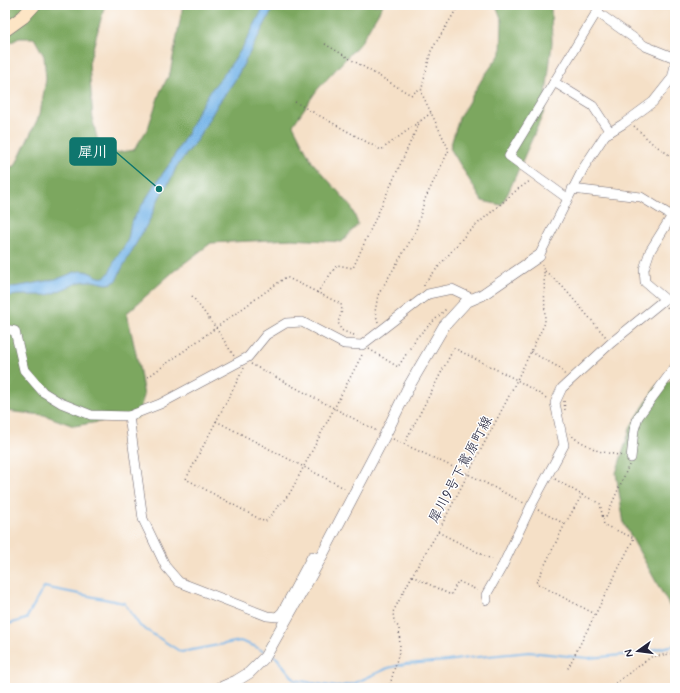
<svg xmlns="http://www.w3.org/2000/svg" width="680" height="693" font-family="Mynerve,'Klee One',sans-serif">
<style>
.forest{fill:#7ca75f;stroke:#4f644d}
.water{fill:#73b3e7;stroke:#4a6a91}
.lines{fill:none;stroke-linecap:round;stroke-linejoin:round}
.stream{stroke:#73b3e7;stroke-width:2}
.minor-casing{stroke:#6c646c;stroke-width:10}
.tertiary-casing{stroke:#6c646c;stroke-width:12}
.secondary-casing{stroke:#6c646c;stroke-width:14}
.path{stroke:#6c646c;stroke-width:1.5;stroke-dasharray:1 3;stroke-linecap:butt}
.minor{stroke:#fff;stroke-width:9}
.tertiary{stroke:#fff;stroke-width:11}
.secondary{stroke:#fde5c5;stroke-width:13}
.labels{text-anchor:middle;stroke-width:3;stroke-linejoin:round;paint-order:stroke}
.street-label{font-size:14px;fill:#22223b;stroke:#fff}
.leader{fill:none;stroke:#0f766e;stroke-width:1.5}
.callout-dot{fill:#0f766e;stroke:#fff;stroke-width:1.5}
.callout{fill:#0f766e;stroke:#0f766e;stroke-width:1.5}
.callout-label{font-size:15px;text-anchor:middle;font-weight:bold;fill:#fff}
</style>
<rect width="100%" height="100%" fill="#fff"/>
<filter id="ink" filterUnits="userSpaceOnUse"><feTurbulence type="fractalNoise" baseFrequency=".025" numOctaves="2"/><feDisplacementMap in="SourceGraphic" scale="8" xChannelSelector="R" yChannelSelector="G"/><feConvolveMatrix kernelMatrix="1 2 1 2 8 2 1 2 1" color-interpolation-filters="sRGB"/></filter>
<filter id="wash" filterUnits="userSpaceOnUse"><feTurbulence type="fractalNoise" baseFrequency=".012" numOctaves="4" result="noise"/><feDisplacementMap in="SourceGraphic" scale="16" xChannelSelector="R" yChannelSelector="G"/><feGaussianBlur stdDeviation="0.9" result="paint"/><feColorMatrix in="noise" values="0 0 0 0 0 0 0 0 0 0 0 0 0 0 0 0 0 1.4 0 .05"/><feComposite in="paint" operator="in"/></filter>
<g filter="url(#wash)">
<rect width="100%" height="100%" fill="#f5e0c7"/>
<!-- forest -->
<g class="forest">
<path d="M5,5H107L104,8L89,63L93,121L101,155L134,150L148,128L160,92L170,73L183,5H383L361,42L317,90L293,125L312,162L351,206L358,224L342,242L292,239L211,243L174,271L127,313L140,372L144,396L137,418L110,420L74,426L44,415L5,411V168L15,166L40,114L46,79L44,56L34,38H19L5,46Z"/>
<path d="M496,5H551L552,43L544,112L508,193L501,205L482,201L450,148L459,118L482,79L501,53L502,21Z"/>
<path d="M675,379V616L624,524L616,473L631,426L657,385Z"/>
</g>
<!-- water -->
<path class="water" d="M265,5H275L235,80L218,104L197,140L176,167L172,177L159,198L150,219L121,270L116,281L112,283L107,284L93,281H85L80,282L51,294L45,295H17L5,297V288C24,286 42,282 60,278C66,276 77,270 83,271C91,271 99,281 106,276C111,273 112,265 115,260C119,253 125,247 128,239C130,233 129,227 132,221L156,183L169,165L189,130L198,111L206,98L211,90L225,73L243,47Z"/>
<g class="lines">
<!-- stream -->
<g class="stream">
<path d="M5,625L26,619L44,587L124,603L140,626L181,652L240,641L254,646L263,651"/>
<path d="M271,654L277,658L295,680L337,687L355,683L388,668L405,664L447,661L468,658L529,652L588,658L634,654L675,645"/>
</g>
</g>
</g>
<g filter="url(#ink)">
<g class="lines">
<!-- minor casing -->
<g class="minor-casing">
<g id="minor">
<path d="M674,5L675,6"/>
<path d="M597,12L645,46L675,58"/>
<path d="M554,82L593,106L610,132"/>
<path d="M572,189L641,197L672,216"/>
<path d="M567,198L509,156L601,5"/>
<path d="M539,256L584,167L605,135L623,124L653,102L672,78L675,65"/>
<path d="M5,329L15,331L24,370L43,392L61,403L91,415L129,416L160,404L248,357L266,335L286,323L302,322L344,344L362,345L428,294L452,289L473,299"/>
<path d="M129,416L143,519L166,567L179,582L267,616L277,617L282,612L312,556L320,558"/>
<path d="M631,458L634,430L638,417L675,367"/>
<path d="M487,600L486,595L503,565L531,506L564,445L555,403L562,388L611,343L665,299L645,282L644,269L650,251L675,211"/>
</g>
</g>
<!-- tertiary casing -->
<g class="tertiary-casing">
<path id="tertiary" d="M220,688L236,681L249,673L265,657L319,561L385,435L409,386L444,326L466,302L482,295L539,256"/>
</g>
<!-- secondary casing -->
<g class="secondary-casing">
<path id="secondary" d="M5,30L23,17L34,5"/>
</g>
<!-- path -->
<g class="path">
<path d="M325,44L411,95L421,88"/>
<path d="M295,102L381,150L431,113"/>
<path d="M634,126L652,143L675,159"/>
<path d="M545,271L562,286L606,337"/>
<path d="M424,286V284L467,233L518,189L530,181"/>
<path d="M317,293L337,265L353,268L420,121"/>
<path d="M192,296L216,328L234,356"/>
<path d="M667,307L675,316"/>
<path d="M378,322L375,312L378,295L415,233L425,199L449,150L421,92L431,51L459,5"/>
<path d="M369,349L398,367L417,337L446,309"/>
<path d="M531,352L560,368L565,375"/>
<path d="M251,364L377,431"/>
<path d="M244,368L186,479L265,522L290,493L363,353"/>
<path d="M148,377L286,277L341,304L342,311L338,322L341,330L348,333L357,336"/>
<path d="M564,401L565,410"/>
<path d="M216,421L346,489"/>
<path d="M570,433L574,438L598,451L624,456"/>
<path d="M393,439L468,474L524,503"/>
<path d="M404,444L454,348L517,380L548,399"/>
<path d="M555,479L582,495"/>
<path d="M538,510L565,524L582,495L600,503L604,525L634,538L567,670"/>
<path d="M602,516L606,517L629,465"/>
<path d="M565,524L536,583L595,614"/>
<path d="M438,532L495,561"/>
<path d="M412,576L451,595L458,581L479,591"/>
<path d="M392,688L390,685L400,648L399,628L394,621L393,612L414,572L438,532L468,474L506,402L545,323L544,271L542,265"/>
<path d="M609,688L651,657L675,653"/>
</g>
<!-- minor -->
<use href="#minor" class="minor"/>
<!-- tertiary -->
<use href="#tertiary" class="tertiary"/>
<!-- secondary -->
<use href="#secondary" class="secondary"/>
</g>
</g>
<g class="labels">
<!-- street labels -->
<g class="street-label">
<text transform="translate(460 469) rotate(-62)" y="5">犀川9号下鴛原町線</text>
</g>
</g>
<!-- callouts -->
<path class="leader" d="M159 189L116 152"/>
<circle class="callout-dot" cx="159" cy="189" r="4"/>
<rect class="callout" x="70" y="138" width="46" height="27" rx="4"/>
<g class="callout-label">
<text x="93" y="157">犀川</text>
</g>
<!-- margin -->
<rect width="680" height="693" fill="none" stroke="#fff" stroke-width="20"/>
<!-- north arrow -->
<g transform="translate(638 651) rotate(256)" stroke="#ffffff" stroke-width="3" paint-order="stroke">
<path d="M0-3L7 15L0 10L-7 15Z" fill="#22223b"/>
<text y="-6" font-size="11" font-weight="bold" text-anchor="middle" fill="#22223b">N</text>
</g>
</svg>
